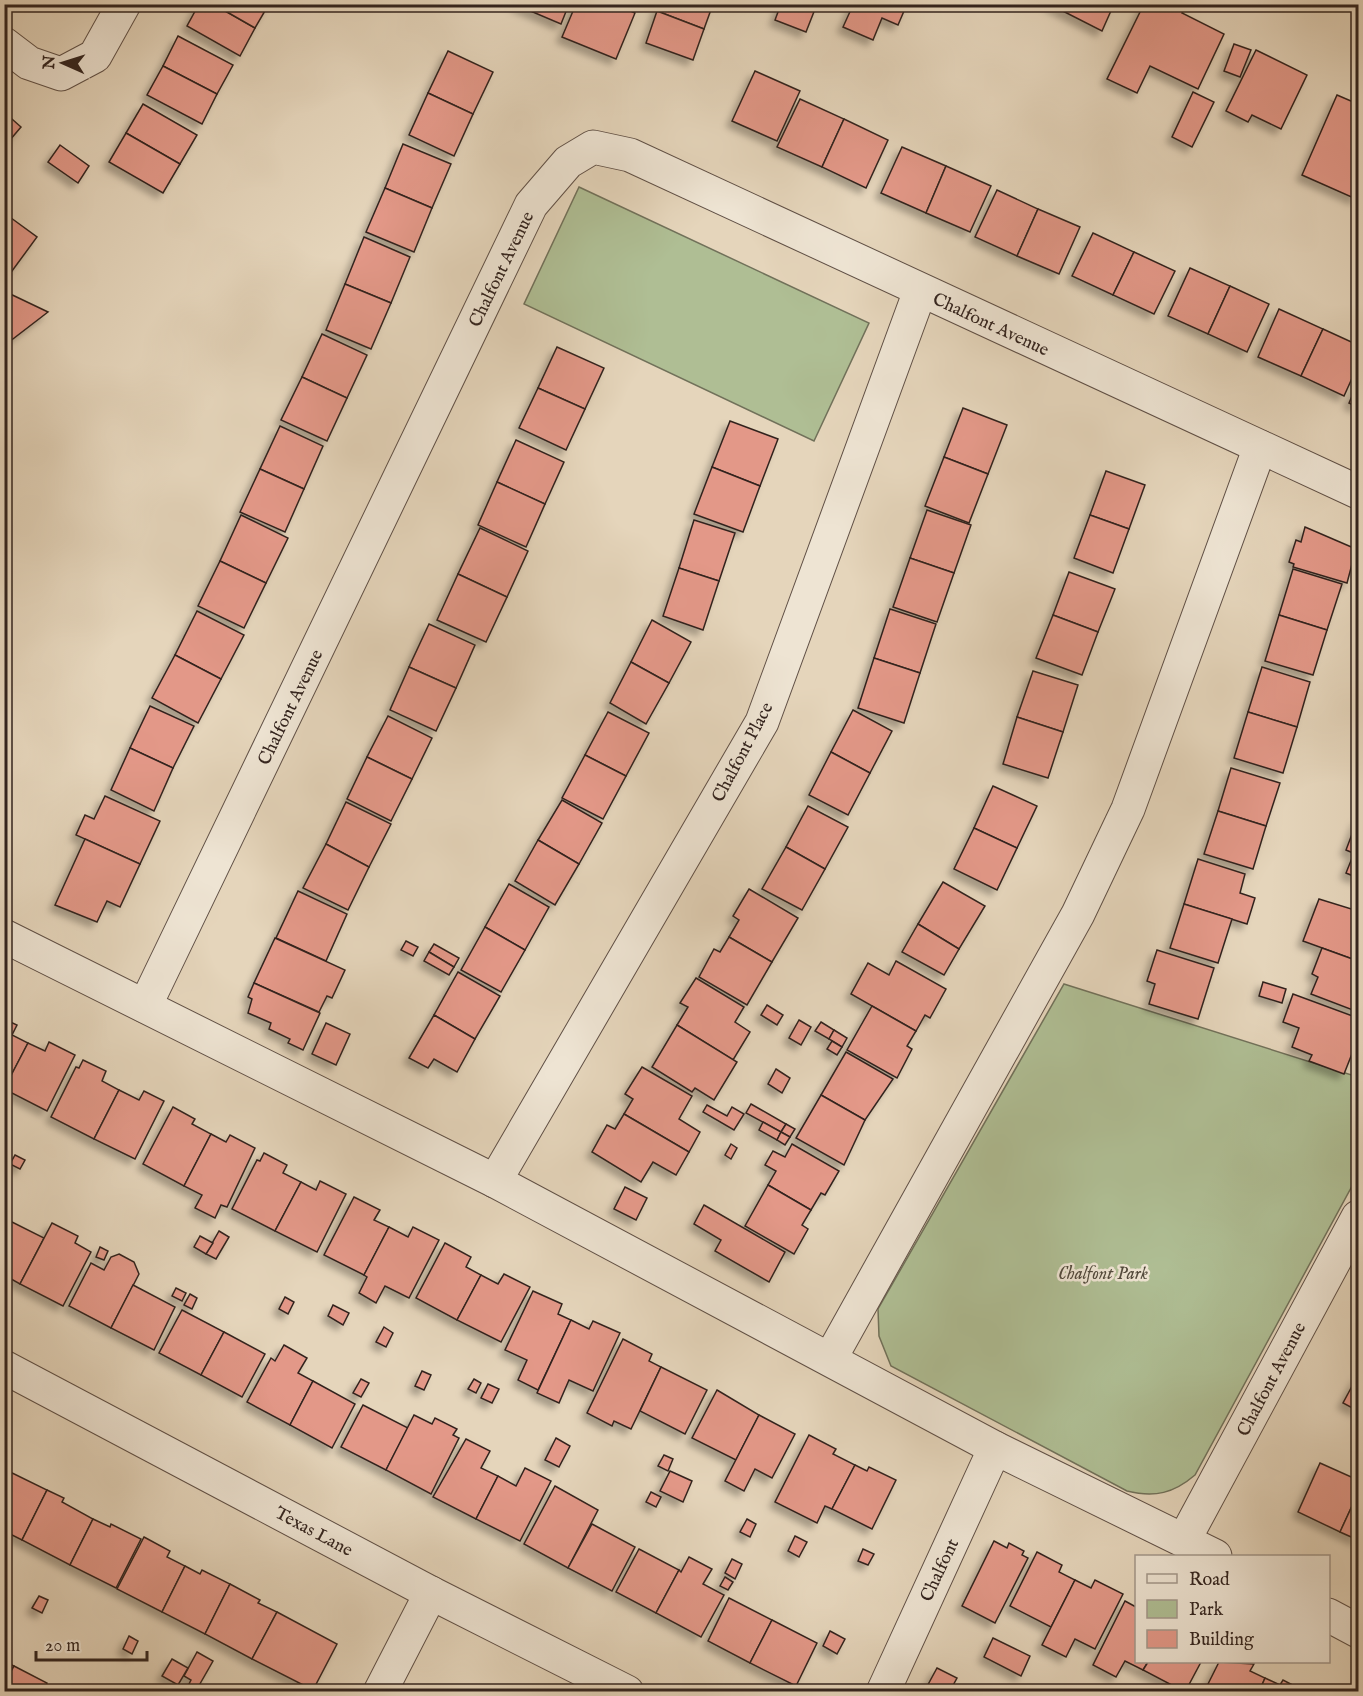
<svg xmlns="http://www.w3.org/2000/svg" width="1363" height="1696" font-family="'IM FELL English',serif">
<style>
.green{fill:#afbe94;stroke:#71715a;stroke-width:1.5}
.building{fill:#e39888;stroke:#33241f;stroke-width:1.5;filter:url(#shadow)}
.lines{fill:none;stroke-linecap:round;stroke-linejoin:round}
.minor-casing{stroke:#605046;stroke-width:35}
.minor{stroke:#eee4d3;stroke-width:33}
.labels{text-anchor:middle;stroke-width:5;stroke-linejoin:round;paint-order:stroke}
.street-label{font-size:18px;fill:#33241f;stroke:#eee4d3}
.park-label{font-size:18px;font-style:italic;fill:#524a3c;stroke:#eee4d3}
</style>
<defs>
<filter id="shadow"><feDropShadow dx="-5.5" dy="5.5" stdDeviation="3" flood-color="#0004"/></filter>
</defs>
<rect width="100%" height="100%" fill="#e5d5bb"/>
<filter id="stains"><feTurbulence type="fractalNoise" baseFrequency=".00333" numOctaves="4"/><feColorMatrix values="0 0 0 0 .2 0 0 0 0 .09 0 0 0 0 .02 0 0 0 .5 -.17"/></filter>
<radialGradient id="worn" r=".72"><stop offset=".6" stop-color="#630" stop-opacity="0"/><stop offset="1" stop-color="#630" stop-opacity=".3"/></radialGradient>
<!-- green -->
<g class="green">
<path d="M579,187L869,323L814,441L524,304Z"/>
<path d="M1064,984L1358,1077V1175L1195,1475C1174,1493 1155,1498 1127,1491L891,1366L879,1336L878,1309Z"/>
</g>
<!-- building -->
<g class="building">
<path d="M199,4H213L255,28L240,56L187,26Z"/>
<path d="M213,4H269L255,28Z"/>
<path d="M514,4H569L561,24Z"/>
<path d="M576,4H615L635,13L616,59L562,37Z"/>
<path d="M660,4H713L704,29L657,11Z"/>
<path d="M781,4H817L806,32L775,20Z"/>
<path d="M850,4H907L898,25L882,18L873,40L843,27L853,5Z"/>
<path d="M1049,4H1114L1102,31Z"/>
<path d="M1144,4H1182L1186,7L1182,13L1224,34L1198,89L1150,66L1137,93L1107,79Z"/>
<path d="M657,11L704,29L693,60L646,43Z"/>
<path d="M178,36L233,65L217,94L163,66Z"/>
<path d="M1234,44L1251,50L1240,77L1224,71Z"/>
<path d="M1256,50L1307,75L1281,129L1252,115L1248,122L1226,111Z"/>
<path d="M448,51L493,72L473,114L428,93Z"/>
<path d="M163,66L217,94L202,124L147,95Z"/>
<path d="M755,71L800,91L777,141L732,121Z"/>
<path d="M1193,92L1214,102L1192,147L1172,137Z"/>
<path d="M428,93L473,114L454,156L409,135Z"/>
<path d="M1337,95L1358,104V192L1356,199L1302,175Z"/>
<path d="M800,99L844,119L822,167L777,147Z"/>
<path d="M143,104L197,135L180,164L126,133Z"/>
<path d="M4,112L21,127L4,147Z"/>
<path d="M844,119L888,140L866,188L822,167Z"/>
<path d="M126,133L180,164L163,193L109,162Z"/>
<path d="M403,144L451,164L432,208L385,188Z"/>
<path d="M60,145L89,166L78,183L48,162Z"/>
<path d="M902,147L946,166L926,213L881,193Z"/>
<path d="M946,166L991,186L970,232L926,213Z"/>
<path d="M385,188L432,208L414,252L366,232Z"/>
<path d="M997,190L1038,209L1017,256L975,237Z"/>
<path d="M1038,209L1080,227L1059,274L1017,256Z"/>
<path d="M7,215L37,237L12,271L4,266Z"/>
<path d="M1093,233L1134,252L1113,295L1072,276Z"/>
<path d="M364,237L410,257L391,303L345,284Z"/>
<path d="M1134,252L1175,271L1154,314L1113,295Z"/>
<path d="M1190,268L1230,286L1208,334L1168,316Z"/>
<path d="M345,284L391,303L371,349L326,330Z"/>
<path d="M1230,286L1269,304L1247,352L1208,334Z"/>
<path d="M4,291L48,312L5,345L4,344Z"/>
<path d="M1279,309L1323,329L1301,376L1258,357Z"/>
<path d="M1323,329L1358,345V365L1344,396L1301,376Z"/>
<path d="M322,334L367,355L347,398L302,377Z"/>
<path d="M557,347L604,368L585,409L538,388Z"/>
<path d="M302,377L347,398L327,441L281,420Z"/>
<path d="M1358,382V407L1349,403Z"/>
<path d="M538,388L585,409L566,450L519,428Z"/>
<path d="M963,408L1007,425L988,474L944,457Z"/>
<path d="M730,421L778,439L760,486L712,467Z"/>
<path d="M280,426L323,446L304,489L260,469Z"/>
<path d="M516,440L564,462L545,504L497,482Z"/>
<path d="M944,457L988,474L969,523L925,506Z"/>
<path d="M712,467L760,486L743,532L694,514Z"/>
<path d="M260,469L304,489L285,532L240,512Z"/>
<path d="M1106,471L1145,485L1129,529L1090,515Z"/>
<path d="M497,482L545,504L526,547L478,525Z"/>
<path d="M927,510L971,525L954,573L910,558Z"/>
<path d="M241,515L288,538L266,583L220,561Z"/>
<path d="M1090,515L1129,529L1113,573L1074,558Z"/>
<path d="M694,520L735,533L719,581L679,568Z"/>
<path d="M1305,527L1356,549L1347,583L1293,567L1294,564L1289,562L1296,540L1301,542Z"/>
<path d="M480,528L528,551L507,597L458,574Z"/>
<path d="M910,558L954,573L937,622L893,607Z"/>
<path d="M220,561L266,583L244,628L198,606Z"/>
<path d="M679,568L719,581L703,630L663,616Z"/>
<path d="M1293,569L1342,584L1327,630L1279,615Z"/>
<path d="M1069,572L1115,589L1098,632L1053,615Z"/>
<path d="M458,574L507,597L486,642L437,620Z"/>
<path d="M890,609L936,624L920,673L874,658Z"/>
<path d="M197,611L244,635L221,679L175,655Z"/>
<path d="M1053,615L1098,632L1082,675L1036,658Z"/>
<path d="M1279,615L1327,630L1313,675L1265,661Z"/>
<path d="M652,620L691,642L669,683L631,662Z"/>
<path d="M429,624L475,645L456,688L409,667Z"/>
<path d="M175,655L221,679L198,723L152,698Z"/>
<path d="M874,658L920,673L904,723L858,708Z"/>
<path d="M631,662L669,683L646,724L610,703Z"/>
<path d="M409,667L456,688L436,731L390,710Z"/>
<path d="M1262,667L1310,682L1297,727L1248,712Z"/>
<path d="M1033,671L1078,685L1063,732L1017,717Z"/>
<path d="M150,706L194,726L173,768L130,748Z"/>
<path d="M853,710L892,731L870,773L831,752Z"/>
<path d="M608,712L649,733L626,776L585,755Z"/>
<path d="M1248,712L1297,727L1283,773L1234,758Z"/>
<path d="M388,716L432,738L412,779L367,757Z"/>
<path d="M1017,717L1063,732L1048,778L1003,764Z"/>
<path d="M130,748L173,768L154,811L111,790Z"/>
<path d="M831,752L870,773L848,815L809,795Z"/>
<path d="M585,755L626,776L603,819L562,798Z"/>
<path d="M367,757L412,779L391,821L347,799Z"/>
<path d="M1231,768L1280,783L1266,826L1218,811Z"/>
<path d="M993,786L1037,806L1017,848L974,828Z"/>
<path d="M105,796L160,821L140,864L76,835L85,815L94,819Z"/>
<path d="M562,800L602,823L579,864L538,840Z"/>
<path d="M346,802L391,824L369,867L326,844Z"/>
<path d="M808,806L848,827L825,869L786,847Z"/>
<path d="M1218,811L1266,826L1253,869L1204,854Z"/>
<path d="M1358,818V855L1346,850Z"/>
<path d="M974,828L1017,848L997,890L954,869Z"/>
<path d="M85,839L140,864L120,907L107,901L97,922L55,905Z"/>
<path d="M538,840L579,864L555,905L515,881Z"/>
<path d="M326,844L369,867L348,910L303,888Z"/>
<path d="M786,847L825,869L802,910L762,889Z"/>
<path d="M1354,853L1358,855V878L1346,873Z"/>
<path d="M1198,859L1245,874L1240,893L1255,898L1247,924L1184,904Z"/>
<path d="M943,882L985,906L959,949L918,924Z"/>
<path d="M509,884L549,907L525,950L485,927Z"/>
<path d="M749,889L798,918L772,962L729,937L739,920L733,916Z"/>
<path d="M298,891L347,914L326,961L276,938Z"/>
<path d="M1319,899L1358,911V961L1303,941Z"/>
<path d="M1184,904L1232,919L1218,963L1170,948Z"/>
<path d="M918,924L959,949L944,975L902,952Z"/>
<path d="M485,927L525,950L501,992L461,970Z"/>
<path d="M729,937L772,962L747,1005L699,977L714,949L720,952Z"/>
<path d="M275,938L345,970L332,998L327,996L319,1012L254,983Z"/>
<path d="M406,941L418,947L413,956L401,950Z"/>
<path d="M434,944L459,958L454,967L429,952Z"/>
<path d="M1322,948L1358,961V1012L1311,994L1318,977L1312,974Z"/>
<path d="M1157,950L1214,968L1198,1019L1149,1004L1155,984L1147,981Z"/>
<path d="M429,952L454,967L449,975L424,961Z"/>
<path d="M896,961L946,989L930,1018L925,1015L916,1031L851,994L868,963L889,975Z"/>
<path d="M458,972L500,996L475,1039L434,1015Z"/>
<path d="M696,978L744,1007L735,1022L750,1032L733,1060L677,1025L688,1007L680,1003Z"/>
<path d="M1263,982L1286,989L1282,1003L1259,996Z"/>
<path d="M254,983L320,1013L303,1050L288,1043L290,1039L269,1029L271,1023L248,1013L252,999L248,997Z"/>
<path d="M1293,994L1358,1018L1355,1046L1344,1074L1309,1061L1312,1055L1292,1047L1299,1028L1283,1022Z"/>
<path d="M767,1005L783,1015L777,1025L761,1015Z"/>
<path d="M872,1006L916,1031L907,1046L912,1049L897,1078L847,1050Z"/>
<path d="M434,1015L475,1039L457,1072L434,1059L428,1068L409,1058Z"/>
<path d="M4,1019L17,1025L12,1035L28,1043L4,1089Z"/>
<path d="M799,1020L811,1027L801,1045L789,1038Z"/>
<path d="M821,1022L834,1030L829,1039L815,1031Z"/>
<path d="M326,1023L350,1034L336,1065L312,1054Z"/>
<path d="M677,1025L737,1062L714,1100L695,1088L692,1092L652,1067Z"/>
<path d="M834,1030L847,1038L842,1047L829,1039Z"/>
<path d="M832,1041L842,1047L837,1055L827,1049Z"/>
<path d="M49,1042L75,1055L47,1111L4,1089L28,1043L45,1051Z"/>
<path d="M846,1052L893,1079L865,1120L821,1095Z"/>
<path d="M83,1060L106,1071L102,1081L119,1090L94,1139L51,1117L76,1067L79,1068Z"/>
<path d="M642,1067L692,1096L679,1119L700,1132L689,1152L624,1114L633,1099L625,1094Z"/>
<path d="M776,1069L790,1078L782,1093L768,1084Z"/>
<path d="M119,1090L139,1100L144,1091L164,1101L135,1159L94,1139Z"/>
<path d="M821,1095L865,1120L844,1165L796,1138Z"/>
<path d="M751,1104L786,1124L781,1132L746,1113Z"/>
<path d="M707,1105L727,1116L732,1107L744,1114L734,1130L703,1112Z"/>
<path d="M173,1107L195,1119L192,1124L211,1134L184,1186L143,1164Z"/>
<path d="M624,1114L689,1152L676,1175L653,1162L641,1182L592,1152L607,1125L615,1129Z"/>
<path d="M763,1122L781,1132L777,1140L759,1130Z"/>
<path d="M786,1124L795,1129L790,1137L781,1132Z"/>
<path d="M781,1132L790,1137L785,1145L777,1140Z"/>
<path d="M211,1134L226,1142L230,1135L255,1148L227,1207L221,1205L215,1218L195,1208L202,1195L184,1186Z"/>
<path d="M731,1144L737,1148L731,1159L725,1155Z"/>
<path d="M792,1144L839,1171L825,1195L821,1193L811,1210L768,1185L776,1171L765,1165L773,1151L785,1157Z"/>
<path d="M264,1153L287,1165L283,1173L301,1182L275,1231L232,1209L257,1160L260,1161Z"/>
<path d="M15,1155L25,1160L20,1169L10,1164Z"/>
<path d="M320,1181L346,1194L317,1252L275,1231L301,1182L316,1190Z"/>
<path d="M768,1185L811,1210L802,1225L808,1229L794,1254L745,1226Z"/>
<path d="M625,1187L647,1198L636,1220L614,1209Z"/>
<path d="M354,1197L380,1210L374,1220L389,1227L364,1275L324,1255Z"/>
<path d="M704,1205L785,1252L769,1282L715,1251L721,1240L694,1224Z"/>
<path d="M4,1218L44,1238L20,1284L4,1275Z"/>
<path d="M52,1223L78,1236L75,1243L91,1252L63,1306L20,1284Z"/>
<path d="M389,1227L408,1237L413,1227L439,1240L409,1298L385,1286L376,1303L359,1293L367,1277L364,1275Z"/>
<path d="M219,1231L229,1237L216,1259L206,1254Z"/>
<path d="M200,1236L213,1243L206,1254L194,1247Z"/>
<path d="M445,1243L471,1257L466,1267L481,1275L457,1320L416,1298Z"/>
<path d="M100,1247L108,1251L104,1260L96,1257Z"/>
<path d="M119,1254L134,1262L139,1274L111,1328L69,1306L91,1263L104,1270L111,1257Z"/>
<path d="M504,1274L530,1287L501,1342L457,1320L481,1275L498,1284Z"/>
<path d="M133,1285L175,1307L154,1350L111,1328Z"/>
<path d="M176,1288L186,1293L182,1301L172,1296Z"/>
<path d="M533,1291L562,1304L558,1314L571,1320L538,1390L518,1380L527,1360L505,1350Z"/>
<path d="M190,1294L197,1298L192,1309L184,1305Z"/>
<path d="M285,1297L294,1302L288,1314L279,1309Z"/>
<path d="M333,1305L349,1313L343,1325L328,1316Z"/>
<path d="M182,1310L224,1332L201,1375L159,1353Z"/>
<path d="M571,1320L589,1329L593,1321L620,1333L593,1391L569,1380L559,1403L537,1393Z"/>
<path d="M384,1327L393,1333L386,1347L376,1342Z"/>
<path d="M224,1332L265,1354L242,1397L201,1375Z"/>
<path d="M623,1339L652,1354L649,1361L661,1367L631,1429L614,1421L612,1426L587,1413Z"/>
<path d="M284,1345L307,1358L298,1373L313,1381L290,1425L247,1402L271,1358L275,1361Z"/>
<path d="M661,1367L707,1390L685,1434L640,1411Z"/>
<path d="M422,1371L431,1375L424,1390L415,1386Z"/>
<path d="M1358,1375V1411L1343,1403Z"/>
<path d="M361,1379L369,1383L361,1397L353,1393Z"/>
<path d="M474,1379L481,1383L476,1393L468,1389Z"/>
<path d="M313,1381L355,1404L332,1448L290,1425Z"/>
<path d="M488,1384L499,1389L492,1403L481,1398Z"/>
<path d="M717,1390L759,1415L736,1460L692,1438Z"/>
<path d="M363,1405L408,1428L386,1470L341,1447Z"/>
<path d="M414,1415L432,1424L435,1418L457,1429L453,1435L459,1438L431,1494L386,1470Z"/>
<path d="M759,1415L795,1434L772,1478L755,1469L744,1491L725,1481Z"/>
<path d="M809,1435L836,1449L833,1454L855,1465L832,1509L825,1506L817,1523L775,1502Z"/>
<path d="M556,1438L570,1446L559,1467L545,1460Z"/>
<path d="M466,1439L490,1451L481,1468L498,1476L476,1519L433,1497Z"/>
<path d="M664,1455L673,1459L668,1471L658,1466Z"/>
<path d="M1320,1463L1358,1480V1493L1340,1532L1298,1512Z"/>
<path d="M855,1465L867,1471L869,1467L896,1480L872,1529L832,1509Z"/>
<path d="M525,1468L551,1481L520,1541L476,1519L498,1476L516,1486Z"/>
<path d="M4,1469L47,1490L22,1540L4,1531Z"/>
<path d="M670,1471L692,1481L683,1502L660,1491Z"/>
<path d="M555,1486L598,1510L568,1568L524,1544Z"/>
<path d="M47,1490L64,1498L62,1502L93,1519L70,1565L22,1540Z"/>
<path d="M651,1492L661,1497L656,1507L646,1502Z"/>
<path d="M1358,1493V1540L1340,1532Z"/>
<path d="M93,1519L110,1527L111,1524L141,1539L116,1588L70,1565Z"/>
<path d="M747,1519L756,1524L750,1537L740,1532Z"/>
<path d="M592,1524L635,1547L612,1591L568,1568Z"/>
<path d="M795,1536L807,1542L799,1557L788,1551Z"/>
<path d="M144,1537L170,1551L167,1557L185,1566L162,1612L117,1589Z"/>
<path d="M994,1541L1007,1548L1009,1543L1024,1551L1022,1555L1028,1558L995,1623L962,1606Z"/>
<path d="M639,1549L679,1570L656,1613L616,1592Z"/>
<path d="M863,1549L874,1554L868,1565L858,1561Z"/>
<path d="M1037,1552L1062,1565L1059,1572L1075,1580L1051,1627L1010,1606Z"/>
<path d="M689,1557L712,1569L703,1584L724,1595L701,1637L656,1613L679,1570L681,1572Z"/>
<path d="M732,1559L742,1564L735,1579L725,1573Z"/>
<path d="M185,1566L200,1574L202,1570L230,1584L205,1634L162,1612Z"/>
<path d="M725,1577L733,1582L728,1590L720,1586Z"/>
<path d="M1075,1580L1091,1588L1095,1580L1123,1594L1095,1649L1075,1639L1066,1657L1042,1645Z"/>
<path d="M230,1584L260,1600L258,1603L277,1612L252,1659L205,1634Z"/>
<path d="M39,1596L48,1600L42,1613L32,1608Z"/>
<path d="M729,1598L772,1620L750,1663L708,1641Z"/>
<path d="M1125,1601L1136,1607V1662H1148L1143,1670L1125,1661L1116,1677L1093,1665Z"/>
<path d="M277,1612L337,1644L313,1690L252,1659Z"/>
<path d="M772,1620L817,1643L796,1686L750,1663Z"/>
<path d="M830,1631L845,1639L837,1654L823,1646Z"/>
<path d="M129,1636L138,1641L132,1654L123,1649Z"/>
<path d="M993,1638L1030,1656L1021,1676L984,1657Z"/>
<path d="M197,1652L213,1661L197,1689L189,1684L191,1680L184,1676Z"/>
<path d="M172,1659L188,1668L178,1685L162,1676Z"/>
<path d="M4,1661L14,1666L4,1684Z"/>
<path d="M1148,1662H1201L1185,1692L1143,1670Z"/>
<path d="M1219,1662L1254,1664L1250,1671L1265,1678L1259,1692H1204Z"/>
<path d="M14,1666L47,1683L43,1692H4V1684Z"/>
<path d="M937,1668L957,1678L951,1689L955,1692H924Z"/>
<path d="M1265,1678L1280,1685L1283,1680L1306,1692H1259Z"/>
</g>
<g class="lines">
<!-- minor casing -->
<g class="minor-casing">
<g id="minor">
<path d="M4,44L29,63L61,74L95,56L124,4"/>
<path d="M4,936L495,1181L995,1448L1215,1556"/>
<path d="M145,1006L531,205L568,162L593,147L630,155L1358,492"/>
<path d="M495,1181L762,722L920,291"/>
<path d="M830,1359L1078,914L1128,809L1260,447"/>
<path d="M4,1367L431,1593L627,1692"/>
<path d="M1184,1540L1358,1217"/>
<path d="M1328,1615L1358,1631"/>
<path d="M380,1692L431,1593"/>
<path d="M883,1692L995,1448"/>
</g>
</g>
<!-- minor -->
<use href="#minor" class="minor"/>
</g>
<g class="labels">
<!-- street labels -->
<g class="street-label">
<text transform="translate(501 269) rotate(-64)" y="6">Chalfont Avenue</text>
<text transform="translate(991 324) rotate(25)" y="6">Chalfont Avenue</text>
<text transform="translate(290 707) rotate(-64)" y="6">Chalfont Avenue</text>
<text transform="translate(742 752) rotate(-62)" y="6">Chalfont Place</text>
<text transform="translate(1271 1379) rotate(-62)" y="6">Chalfont Avenue</text>
<text transform="translate(314 1531) rotate(28)" y="6">Texas Lane</text>
<text transform="translate(939 1570) rotate(-65)" y="6">Chalfont</text>
</g>
<!-- park labels -->
<g class="park-label">
<text x="1103" y="1279">Chalfont Park</text>
</g>
</g>
<!-- margin -->
<rect width="1363" height="1696" fill="none" stroke="#e5d5bb" stroke-width="24"/>
<rect x="6" y="6" width="1351" height="1684" fill="none" stroke="#33241f" stroke-width="3"/>
<rect x="12" y="12" width="1339" height="1672" fill="none" stroke="#33241f" stroke-width="1.5"/>
<!-- legend -->
<rect x="1135" y="1555" width="195" height="108" fill="#eee4d3" stroke="#a3978b" stroke-width="1.5"/>
<rect x="1147" y="1574" width="30" height="9" fill="#eee4d3" stroke="#a3978b" stroke-width="1.5"/>
<text x="1189" y="1585" font-size="18" fill="#33241f">Road</text>
<rect x="1147" y="1600" width="30" height="18" fill="#afbe94" stroke="#a3978b" stroke-width="1.5"/>
<text x="1189" y="1615" font-size="18" fill="#33241f">Park</text>
<rect x="1147" y="1630" width="30" height="18" fill="#e39888" stroke="#a3978b" stroke-width="1.5"/>
<text x="1189" y="1645" font-size="18" fill="#33241f">Building</text>
<!-- north arrow -->
<g transform="translate(63 63) rotate(273)" stroke="#eee4d3" stroke-width="4.5" paint-order="stroke">
<path d="M0-4.5L10 22L0 15L-10 22Z" fill="#33241f"/>
<text y="-9" font-size="16" font-weight="bold" text-anchor="middle" fill="#33241f">N</text>
</g>
<!-- scale -->
<path d="M36 1651v9h111v-9" fill="none" stroke="#33241f" stroke-width="3"/>
<text x="45" y="1651" font-size="18" fill="#33241f" stroke="#eee4d3" stroke-width="4.5" paint-order="stroke">20 m</text>
<rect width="100%" height="100%" filter="url(#stains)"/>
<rect width="100%" height="100%" fill="url(#worn)"/>
</svg>
